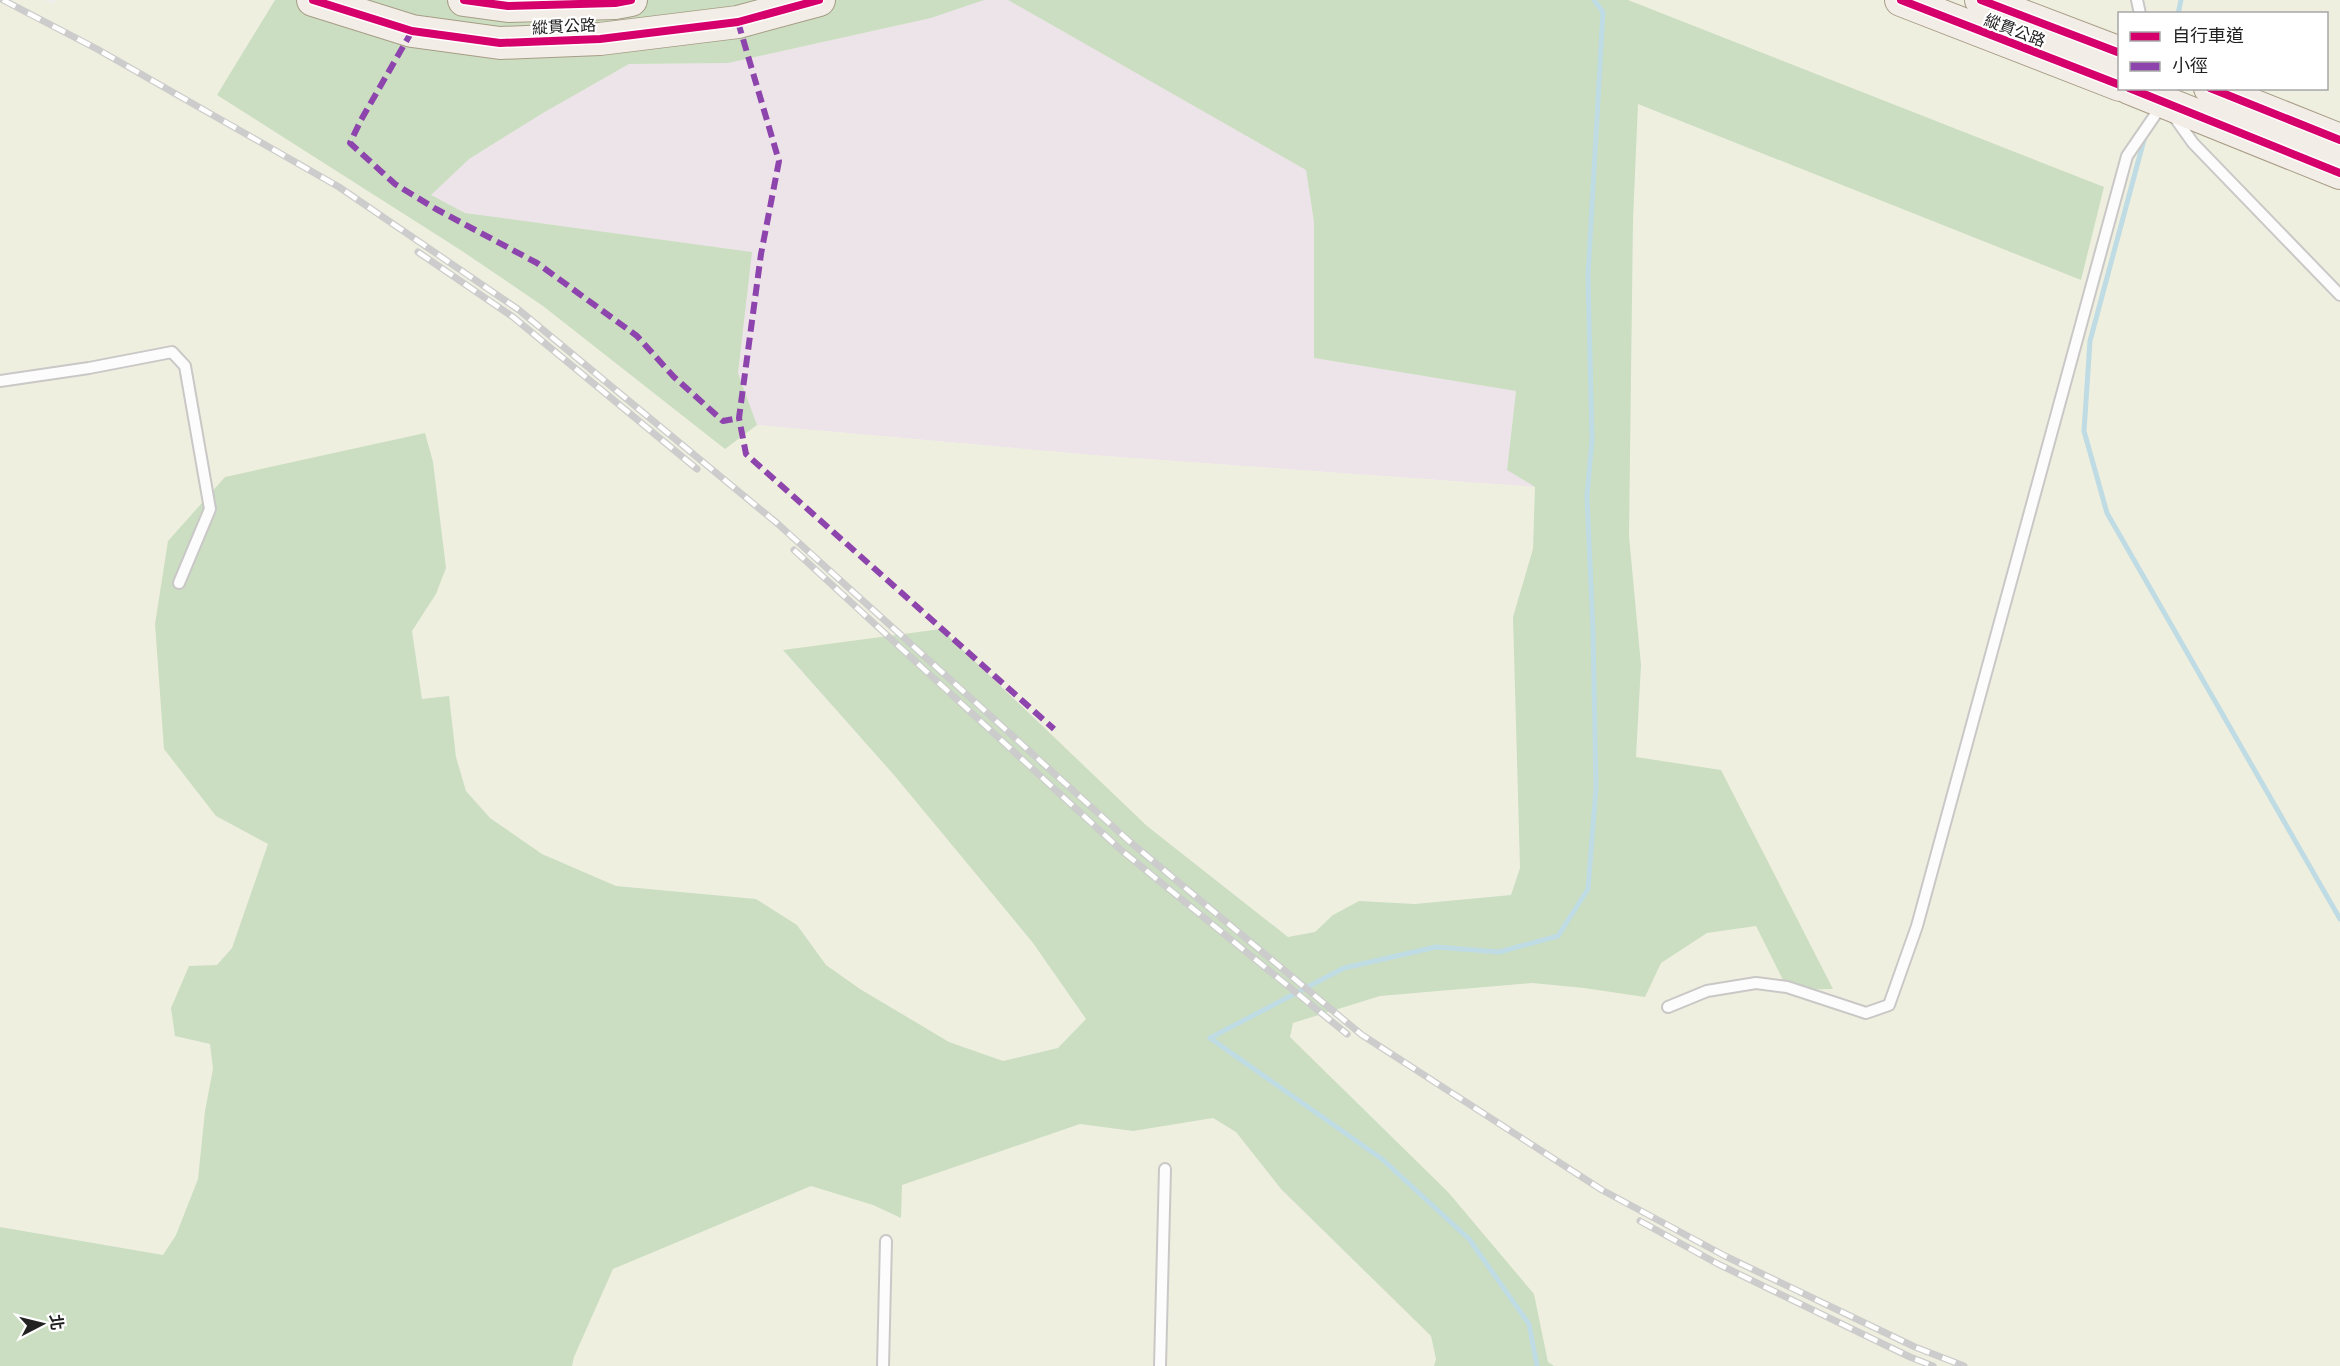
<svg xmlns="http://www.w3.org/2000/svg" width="2340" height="1366" font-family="'PT Sans Narrow','Noto Sans TC',sans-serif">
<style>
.industrial{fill:#ede4e9}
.farmland{fill:#efefdf;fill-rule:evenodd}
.forest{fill:#cbdec1}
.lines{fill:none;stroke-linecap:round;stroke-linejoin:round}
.stream{stroke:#bfdbe3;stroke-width:5}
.lane-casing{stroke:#c9c8c7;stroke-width:14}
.primary-casing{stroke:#a79c86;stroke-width:34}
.lane{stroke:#fdfcfc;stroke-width:10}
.primary{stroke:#f3ede7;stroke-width:32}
.rail-casing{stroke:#ccc;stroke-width:7}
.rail{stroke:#fff;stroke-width:4.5;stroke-dasharray:14;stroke-linecap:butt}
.quiet{stroke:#8e44ad;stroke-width:6;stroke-dasharray:12 6;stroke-linecap:butt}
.cycleway-casing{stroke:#fff;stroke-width:11}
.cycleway{stroke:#d6006c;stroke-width:8}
.labels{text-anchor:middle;stroke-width:4.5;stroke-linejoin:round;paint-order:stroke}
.street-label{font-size:16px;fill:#222;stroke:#fff}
</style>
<rect width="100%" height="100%" fill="#f0eeeb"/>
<!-- industrial -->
<path class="industrial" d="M984,0H1008L1306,170L1314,222V358L1516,391L1507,469L1535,487L1104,456L757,425L738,373L751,252L465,213L430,195L469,159L543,113L629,64L728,63L931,18Z"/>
<!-- farmland -->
<g class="farmland">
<path d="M0,0H45L53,5L56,0H275L217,95L462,251L543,306L725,449L757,425L1104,456L1535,487L1533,549L1513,617L1520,868L1511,895L1415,904L1360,901L1333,915L1315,932L1288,937L1147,826L783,651L894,775L1033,943L1086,1019L1058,1048L1003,1061L949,1042L860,989L826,965L797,925L756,899L616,886L542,854L490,818L466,791L456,757L449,696L422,699L412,631L436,594L446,568L433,462L425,433L216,816L268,844L232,948L217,965L175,1036L210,1044L213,1069L205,1111L198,1179L176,1235L163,1255L0,1227Z"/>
<path d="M1628,0H2340V1366H1554L1548,1362L1542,1333L1448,1192L1290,1037L1293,1023L1380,996L1532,983L1584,988L1661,963L1707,933L1756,925L1788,990L1833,989L1636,758L1641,665L1629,536L1633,220L1638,104L2081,280L2103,187ZM2120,14H2326V88H2120Z"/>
<path d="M1213,1118L1236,1132L1281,1189L1431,1336L1436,1359L1434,1366H572L574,1357L613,1269L811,1186L873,1205L900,1218L901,1185L1080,1124L1133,1131Z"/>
</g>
<!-- forest -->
<g class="forest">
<path d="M275,0H984L931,18L728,63L629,64L543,113L469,159L431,195L465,213L752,252L738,373L757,425L725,449L543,306L462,251L217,95Z"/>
<path d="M1008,0H1628L2104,187L2081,280L1638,104L1633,220L1629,536L1641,665L1636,757L1721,770L1833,989L1788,990L1756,926L1707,933L1661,963L1645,997L1584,988L1532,983L1380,996L1293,1023L1290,1037L1448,1192L1534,1294L1548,1362L1554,1366H1434L1436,1359L1431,1336L1281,1189L1236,1132L1213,1118L1133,1131L1080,1124L902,1185L901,1218L873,1205L811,1186L613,1269L574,1357L572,1366H0V1227L163,1255L176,1235L198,1179L205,1111L213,1069L210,1044L175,1036L171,1008L189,966L217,965L232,948L268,844L216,816L164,749L155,624L168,541L225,477L425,433L433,462L446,568L436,594L412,631L422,699L449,696L456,757L466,791L490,818L542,854L616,886L756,899L797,925L826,965L860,989L949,1042L1003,1061L1058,1048L1086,1019L1033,943L894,775L783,650L941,629L1147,826L1288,937L1315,932L1333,915L1359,901L1415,904L1511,895L1520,868L1513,617L1533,549L1535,487L1507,470L1516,391L1314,358V222L1306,170Z"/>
</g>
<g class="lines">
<!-- stream -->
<g class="stream">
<path d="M2178,14L2181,0"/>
<path d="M2145,136L2090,341L2084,431L2107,513L2340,919"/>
<path d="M1537,1366L1529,1324L1469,1239L1382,1159L1210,1038L1344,968L1436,947L1499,952L1558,936L1588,889L1596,788L1593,632L1587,496L1592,440L1588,276L1603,12L1594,0"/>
</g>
<!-- lane casing -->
<g class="lane-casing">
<g id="lane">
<path d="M2137,0L2140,14"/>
<path d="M2173,115L2193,143L2340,295"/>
<path d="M0,381L89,368L172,352L185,366L210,509L179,583"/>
<path d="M1668,1007L1707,991L1756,983L1787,987L1866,1013L1889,1005L1917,926L2127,156L2162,105"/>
<path d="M883,1366L886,1241"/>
<path d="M1160,1366L1165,1169"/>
</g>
</g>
<!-- primary casing -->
<g class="primary-casing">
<g id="primary">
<path d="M313,0L412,31L500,43L600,39L738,22L819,0"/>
<path d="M464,0L508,6L615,3L631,0"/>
<path d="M1901,0L2120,85"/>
<path d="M1981,0L2120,53"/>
<path d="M2129,88L2340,173"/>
<path d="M2210,88L2340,140"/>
</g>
</g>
<!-- lane -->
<use href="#lane" class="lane"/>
<!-- primary -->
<use href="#primary" class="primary"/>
<!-- rail casing -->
<g class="rail-casing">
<g id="rail">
<path d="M3,0L97,49L339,187L519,310L778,524L1129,841L1362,1035L1602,1190L1725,1256L1915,1347L1964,1366"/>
<path d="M418,252L513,317L697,469"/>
<path d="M794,550L1121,850L1347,1034"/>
<path d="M1640,1221L1718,1264L1910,1357L1933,1366"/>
</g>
</g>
<!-- rail -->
<use href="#rail" class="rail"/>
<!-- quiet -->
<g class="quiet">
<path d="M738,22L779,161L761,254L739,418L746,454L1054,729"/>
<path d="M412,31L361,120L350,143L395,184L436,209L537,263L637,336L674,377L723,421L739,418"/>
</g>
<!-- cycleway casing -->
<g class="cycleway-casing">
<g id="cycleway">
<path d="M313,0L412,31L500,43L600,39L738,22L819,0"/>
<path d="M464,0L508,6L615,3L631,0"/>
<path d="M1901,0L2120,85"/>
<path d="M1981,0L2120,53"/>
<path d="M2129,88L2340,173"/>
<path d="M2210,88L2340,140"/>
</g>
</g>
<!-- cycleway -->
<use href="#cycleway" class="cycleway"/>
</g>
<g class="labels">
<!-- street labels -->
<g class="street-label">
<text transform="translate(564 26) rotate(-3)" y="6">縱貫公路</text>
<text transform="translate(2015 30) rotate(21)" y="6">縱貫公路</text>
</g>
</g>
<!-- legend -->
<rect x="2118" y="12" width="210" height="78" fill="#ffffff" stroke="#a7a7a7" stroke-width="1.5"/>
<rect x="2130" y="32" width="30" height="9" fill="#d6006c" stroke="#a7a7a7" stroke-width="1.5"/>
<text x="2172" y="42" font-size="18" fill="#222222">自行車道</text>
<rect x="2130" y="62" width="30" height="9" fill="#8e44ad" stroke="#a7a7a7" stroke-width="1.5"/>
<text x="2172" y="72" font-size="18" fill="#222222">小徑</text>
<!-- north arrow -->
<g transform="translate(42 1324) rotate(83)" stroke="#ffffff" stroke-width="4.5" paint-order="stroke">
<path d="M0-4.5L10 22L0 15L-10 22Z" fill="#222222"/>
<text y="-9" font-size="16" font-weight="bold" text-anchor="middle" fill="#222222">北</text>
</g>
</svg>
